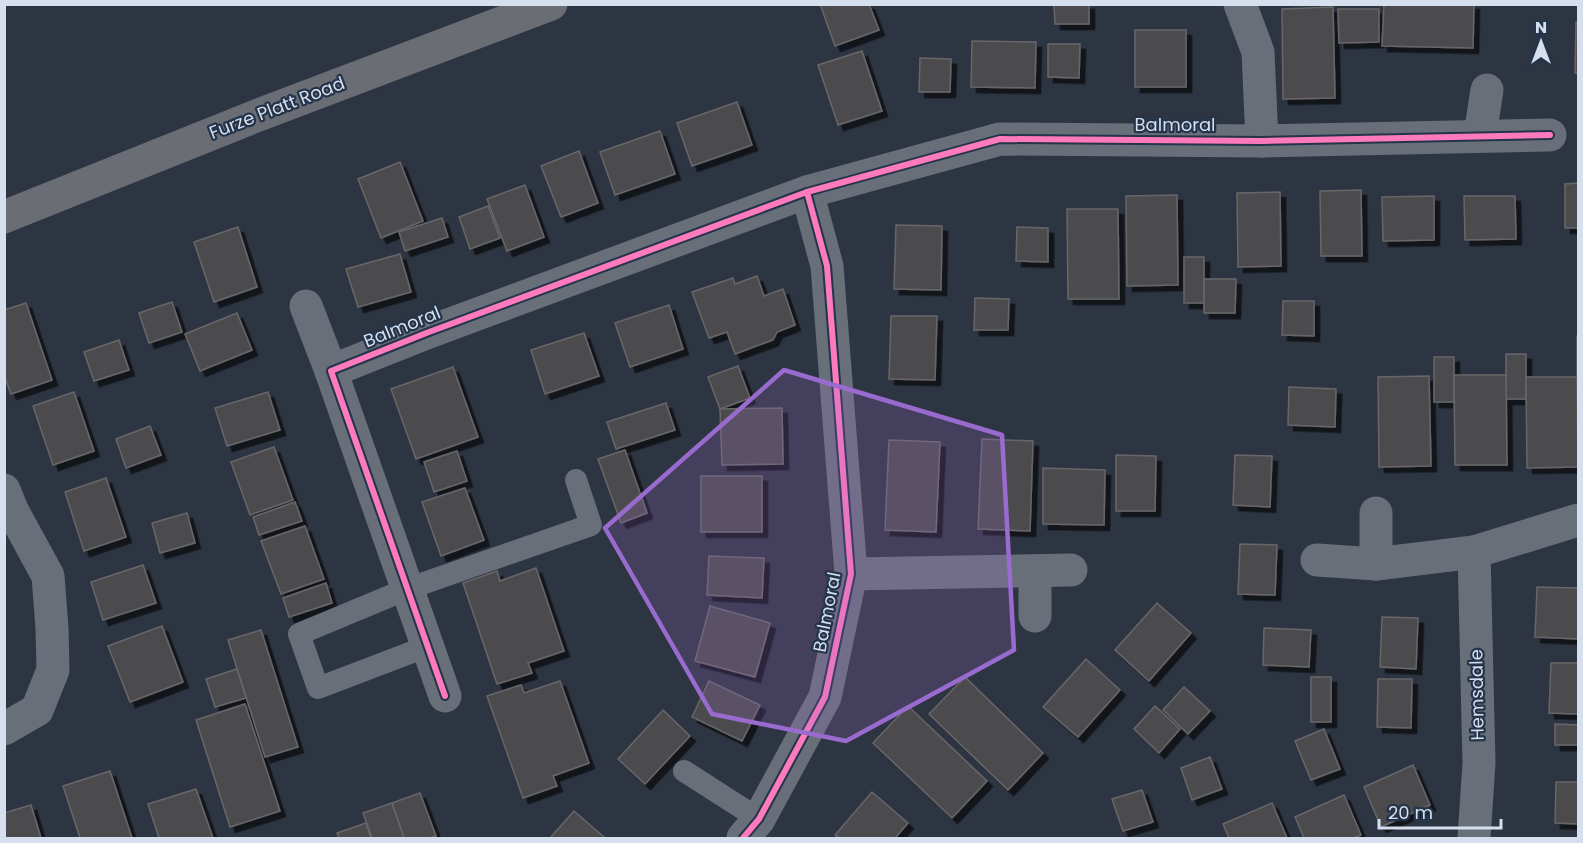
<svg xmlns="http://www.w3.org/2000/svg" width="1583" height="843" font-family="Poppins,sans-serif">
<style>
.building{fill:#4c4b4e;stroke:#686669;stroke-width:1.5;filter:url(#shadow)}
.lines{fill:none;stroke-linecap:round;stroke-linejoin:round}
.lane{stroke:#686f79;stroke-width:22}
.street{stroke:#686f79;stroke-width:33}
.primary{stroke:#6b6d75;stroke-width:33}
.cycleway-casing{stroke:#24344b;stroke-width:10}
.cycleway{stroke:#fd7abc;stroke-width:6}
.marked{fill:#9a6bcf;fill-opacity:0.2;stroke:#9a6bcf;stroke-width:4.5;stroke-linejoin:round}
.labels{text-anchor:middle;stroke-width:4.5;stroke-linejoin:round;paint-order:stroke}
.street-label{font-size:18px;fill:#d5dfee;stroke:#24344b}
</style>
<defs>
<filter id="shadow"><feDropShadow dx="5.5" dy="5.5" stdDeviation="0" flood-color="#0009"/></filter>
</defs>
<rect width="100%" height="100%" fill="#2d3542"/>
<!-- building -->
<g class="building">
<path d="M820,4H869L879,30L835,46Z"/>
<path d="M1054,4H1089V24H1055Z"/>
<path d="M1384,4H1474L1473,48L1382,46Z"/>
<path d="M1333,7L1335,98L1283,99L1282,9Z"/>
<path d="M1338,9H1379V42L1339,43Z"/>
<path d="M1576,22H1578V73H1575Z"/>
<rect x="1135" y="30" width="51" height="57"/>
<path d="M972,41L1036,42L1035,88L971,87Z"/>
<path d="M1048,44H1080L1079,78L1048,77Z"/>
<path d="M862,51L882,111L838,125L818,65Z"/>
<path d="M920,58L951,59L950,92H919Z"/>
<path d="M737,102L752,145L692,166L677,123Z"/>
<path d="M660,131L675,174L615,195L600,152Z"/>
<path d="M579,151L598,203L561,217L541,166Z"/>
<path d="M400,162L423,221L381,238L358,179Z"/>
<path d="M1578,183V228H1565V184Z"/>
<path d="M525,185L544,237L507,251L487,199Z"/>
<path d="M1361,190L1362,256H1321L1320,191Z"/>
<path d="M1280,192L1281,266L1238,267L1237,193Z"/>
<path d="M1177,195L1178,285L1127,286L1126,196Z"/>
<path d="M1434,196V240L1383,241L1382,197Z"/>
<path d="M1464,196H1515L1516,239L1465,240Z"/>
<path d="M488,206L500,238L470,249L459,217Z"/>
<path d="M1067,209H1118L1119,299H1068Z"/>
<path d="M442,218L448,237L405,251L399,232Z"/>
<path d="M896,225L942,226L941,290L894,289Z"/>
<path d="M238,227L257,287L214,302L194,242Z"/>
<path d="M1017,227L1048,228V262L1016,261Z"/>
<path d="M400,254L411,292L358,307L346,269Z"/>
<rect x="1184" y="257" width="20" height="46"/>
<path d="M757,276L764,296L783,289L795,325L777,332L773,340L735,354L727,332L709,338L692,292L733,278L735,284Z"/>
<path d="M1204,279H1236L1235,313H1204Z"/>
<path d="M975,298L1009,299L1008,330H974Z"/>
<path d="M1283,301H1314V336L1282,335Z"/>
<path d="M172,302L182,332L149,343L139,313Z"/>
<path d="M26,303L52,380L11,394L4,375V310Z"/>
<path d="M669,305L683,349L630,367L615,323Z"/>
<path d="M237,313L252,350L200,371L185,334Z"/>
<path d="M891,316H937L935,380L889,379Z"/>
<path d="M584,333L599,376L545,394L531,350Z"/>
<rect x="1577" y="336" width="1" height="45"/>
<path d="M119,340L129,370L94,381L84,352Z"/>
<rect x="1506" y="354" width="20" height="45"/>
<rect x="1434" y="357" width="20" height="45"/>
<path d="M738,366L750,398L720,409L708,377Z"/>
<path d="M453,367L478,437L416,459L391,389Z"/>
<path d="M1454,375H1506L1507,465H1455Z"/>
<path d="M1429,376L1431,466L1379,467L1378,377Z"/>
<path d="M1526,377H1577L1578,467L1527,468Z"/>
<path d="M1289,387L1336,389L1335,427L1288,425Z"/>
<path d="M74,392L94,451L53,465L33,406Z"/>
<path d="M268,392L280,430L227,446L215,408Z"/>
<path d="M666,403L675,430L616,449L607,422Z"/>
<path d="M782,408L783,464L722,465L720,409Z"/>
<path d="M150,426L161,455L126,468L116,439Z"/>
<path d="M982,439L1033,441L1030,531L978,529Z"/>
<path d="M889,440L940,442L936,532L885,530Z"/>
<path d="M274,447L293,500L250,515L231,462Z"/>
<path d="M625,450L647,513L621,523L598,459Z"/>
<path d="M457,451L467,481L434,492L424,462Z"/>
<path d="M1116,455L1156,456L1155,511H1116Z"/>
<path d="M1235,455L1272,456L1270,507L1233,505Z"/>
<path d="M1043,468L1105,470L1104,525L1043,524Z"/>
<rect x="701" y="476" width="61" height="56"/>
<path d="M106,478L126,537L84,551L65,492Z"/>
<path d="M465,488L484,540L441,556L422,502Z"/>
<path d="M295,502L302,521L259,535L253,517Z"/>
<path d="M187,513L195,543L160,553L152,523Z"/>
<path d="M305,526L324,579L281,594L261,541Z"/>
<path d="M1240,544L1277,545L1275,595L1238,594Z"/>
<path d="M709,556L764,558L762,598L707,595Z"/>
<path d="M143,565L156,603L103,620L91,582Z"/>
<path d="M536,568L564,651L528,663L532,673L497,684L463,583L497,571L500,581Z"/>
<path d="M326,583L332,603L289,617L283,598Z"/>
<path d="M1537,587L1578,588V639L1535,637Z"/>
<path d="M1157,603L1191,633L1149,681L1115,650Z"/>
<path d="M710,606L770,623L755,677L695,661Z"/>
<path d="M1382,617L1418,618L1416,669L1380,667Z"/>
<path d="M162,626L183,682L130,702L108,646Z"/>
<path d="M1264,628L1311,630L1309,667L1263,665Z"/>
<path d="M261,630L298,747L265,757L228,640Z"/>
<path d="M1086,659L1120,690L1078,737L1043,707Z"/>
<path d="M1551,663H1578V714L1549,713Z"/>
<path d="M237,669L246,698L215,707L206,679Z"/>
<path d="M965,677L1043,753L1008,790L929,714Z"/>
<rect x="1311" y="677" width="20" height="45"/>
<path d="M1378,679H1412L1411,728L1377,727Z"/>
<path d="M560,681L589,763L553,776L557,786L523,798L487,696L521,685L524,693Z"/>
<path d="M709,681L760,705L742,741L692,717Z"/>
<path d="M1184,687L1210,711L1188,734L1163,710Z"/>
<path d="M245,704L280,811L230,827L196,720Z"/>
<path d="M908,706L987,781L952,818L873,743Z"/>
<path d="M1155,706L1180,729L1159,753L1134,729Z"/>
<path d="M663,710L690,736L645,784L618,759Z"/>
<path d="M1555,724L1578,725V745H1555Z"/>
<path d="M1324,729L1340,769L1311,780L1295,741Z"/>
<path d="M1210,757L1222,789L1192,800L1181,768Z"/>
<path d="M1413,765L1430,805L1381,827L1364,787Z"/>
<path d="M110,771L132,838H80L63,786Z"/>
<path d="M1556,782H1578V824L1555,823Z"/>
<path d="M196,789L213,838H159L148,804Z"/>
<path d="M1142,790L1153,822L1123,831L1112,799Z"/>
<path d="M872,792L908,823L895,838H840L835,835Z"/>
<path d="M420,793L436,836L429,838H404L392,803Z"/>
<path d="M1344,795L1361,835L1352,838H1304L1295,817Z"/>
<path d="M392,803L404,838H372L363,813Z"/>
<path d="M1272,803L1287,838H1229L1223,824Z"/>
<path d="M31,805L41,838H4V813Z"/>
<path d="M574,811L605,838H550Z"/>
<path d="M366,823L371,838H339L337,833Z"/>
</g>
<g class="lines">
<!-- lane -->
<g class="lane">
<path d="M428,646L318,688L299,634L407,589L591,525L576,480"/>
<path d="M684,771L759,819"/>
</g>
<!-- street -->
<g class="street">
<path d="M1240,4L1258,52L1262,141"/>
<path d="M1480,135L1487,90"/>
<path d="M306,306L331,371"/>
<path d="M4,490L12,510L48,576L52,628L53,670L37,710L4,729"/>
<path d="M1376,513V564"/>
<path d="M1474,552L1578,520"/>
<path d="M1317,560L1376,564L1474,552L1479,763L1474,838"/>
<path d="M1035,571V616"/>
<path d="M851,574L1071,570"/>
<path d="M445,696L331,371L429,332L807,192L1000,139L1262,141L1550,135"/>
<path d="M743,838L759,819L825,697L851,574L827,266L807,192"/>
</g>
<!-- primary -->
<path class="primary" d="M4,217L256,116L551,4"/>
<!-- cycleway casing -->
<g class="cycleway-casing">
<g id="cycleway">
<path d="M445,696L331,371L429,332L807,192L1000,139L1262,141L1550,135"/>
<path d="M743,838L759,819L825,697L851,574L827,266L807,192"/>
</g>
</g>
<!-- cycleway -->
<use href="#cycleway" class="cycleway"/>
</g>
<!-- marked area -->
<path class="marked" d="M784,370L1002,435L1014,650L846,741L712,714L605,528Z"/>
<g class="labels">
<!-- street labels -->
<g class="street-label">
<text transform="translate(277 108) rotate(-21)" y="6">Furze Platt Road</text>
<text x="1175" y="131">Balmoral</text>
<text transform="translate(402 327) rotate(-22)" y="6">Balmoral</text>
<text transform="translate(827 612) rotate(-79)" y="6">Balmoral</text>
<text transform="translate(1477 695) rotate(-91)" y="6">Hemsdale</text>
</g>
</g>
<!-- border -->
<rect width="1583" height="843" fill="none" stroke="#d5dfee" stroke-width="12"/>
<!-- north arrow -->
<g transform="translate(1541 42)" stroke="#24344b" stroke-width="4.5" paint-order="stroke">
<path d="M0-4.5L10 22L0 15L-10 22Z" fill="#d5dfee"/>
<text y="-9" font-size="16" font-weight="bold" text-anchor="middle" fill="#d5dfee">N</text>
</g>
<!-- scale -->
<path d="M1379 819v9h122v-9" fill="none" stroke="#d5dfee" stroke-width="3"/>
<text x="1388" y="819" font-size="18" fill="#d5dfee" stroke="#24344b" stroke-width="4.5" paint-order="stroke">20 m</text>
</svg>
